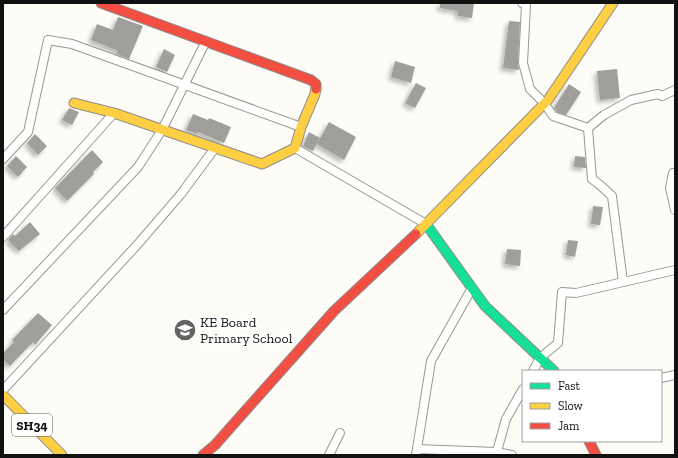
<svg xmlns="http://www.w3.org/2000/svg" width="678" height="458" font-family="'Zilla Slab',serif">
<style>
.building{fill:#a19f9c;filter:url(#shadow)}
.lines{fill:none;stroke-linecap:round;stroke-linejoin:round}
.street-casing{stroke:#979795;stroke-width:10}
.fast-casing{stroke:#8e8d8b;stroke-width:11}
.slow-casing{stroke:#8e8d8b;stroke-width:11}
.jam-casing{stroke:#8e8d8b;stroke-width:11}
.street{stroke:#fffffe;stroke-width:8}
.fast{stroke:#16e098;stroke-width:9}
.slow{stroke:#ffcf43;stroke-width:9}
.jam{stroke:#f24e42;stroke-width:9}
.labels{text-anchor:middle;stroke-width:4;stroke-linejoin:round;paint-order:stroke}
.shield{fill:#fff;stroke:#585858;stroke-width:1}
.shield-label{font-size:13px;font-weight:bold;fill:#111}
.poi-label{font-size:14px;fill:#111;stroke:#fff;text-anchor:start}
</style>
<defs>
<filter id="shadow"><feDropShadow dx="-3" dy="3" stdDeviation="2" flood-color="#0004"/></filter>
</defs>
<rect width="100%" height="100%" fill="#fdfcf7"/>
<!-- building -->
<g class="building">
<path d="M440,3H474L472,18L458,16V11L440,8Z"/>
<path d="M118,17L143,26L129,59L117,54L118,51L91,40L97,24L113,30Z"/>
<path d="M509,21L520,22L518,63L519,70L503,68Z"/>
<path d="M164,49L175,55L167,72L156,67Z"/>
<path d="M395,61L415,67L411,83L391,77Z"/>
<path d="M617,69L620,98L600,100L597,71Z"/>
<path d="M416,83L426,88L415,108L405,103Z"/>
<path d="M569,84L581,92L566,115L557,112L554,108Z"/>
<path d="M69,108L79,112L72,125L62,120Z"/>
<path d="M193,114L208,120L209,118L231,127L224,143L198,132L197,134L186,130Z"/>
<path d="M329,122L356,137L344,160L317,144Z"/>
<path d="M309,132L320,138L313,151L303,146Z"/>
<path d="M35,134L47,146L38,155L27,143Z"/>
<path d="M92,150L103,162L93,172L94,174L67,201L55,188Z"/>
<path d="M16,156L27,167L18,177L7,166Z"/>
<path d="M575,156L585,157L586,168L574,167Z"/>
<path d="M593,206L603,207L600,225L591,224Z"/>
<path d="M30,222L40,234L19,251L8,240L13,234L15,236Z"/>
<path d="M568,240L578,241L575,257L566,255Z"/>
<path d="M507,249L521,250L520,266L505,264Z"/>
<path d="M38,313L52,325L35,345L33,342L10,366L3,359V353L14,342L12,340Z"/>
</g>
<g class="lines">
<!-- street casing -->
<g class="street-casing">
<g id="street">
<path d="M522,3L526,5L523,63L530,89L544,103L553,116L588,128L604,115L631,100L658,94L662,96L675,90"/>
<path d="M588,128L592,179L600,185L612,196L623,282"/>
<path d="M295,148L426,224"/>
<path d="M3,159L28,132L48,40L72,44L301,127"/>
<path d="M675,173H673L670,188L675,210"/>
<path d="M3,237L114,113"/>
<path d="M3,310L138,167L162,130L206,41"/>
<path d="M533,371L540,358L558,343L562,292L576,293L675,270"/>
<path d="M661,378L675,375"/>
<path d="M3,390L137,245L181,194L215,148"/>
<path d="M417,449L431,361L472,288"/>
<path d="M329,455L340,433"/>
<path d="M416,455L417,449L496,452L512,455"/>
<path d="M496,455L506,419L523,389"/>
</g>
</g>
<!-- fast casing -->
<g class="fast-casing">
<path id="fast" d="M426,224L485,306L554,371"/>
</g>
<!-- slow casing -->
<g class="slow-casing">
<g id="slow">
<path d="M74,103L114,113L262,164L295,148L301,127L315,94L316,89"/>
<path d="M416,234L548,100L613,3"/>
<path d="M3,395L62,455"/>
</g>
</g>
<!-- jam casing -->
<g class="jam-casing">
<g id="jam">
<path d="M101,3L311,80L316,84V89"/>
<path d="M589,441L596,455"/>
<path d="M203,455L215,445L334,311L416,234"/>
</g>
</g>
<!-- street -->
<use href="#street" class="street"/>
<!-- fast -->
<use href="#fast" class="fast"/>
<!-- slow -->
<use href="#slow" class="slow"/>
<!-- jam -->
<use href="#jam" class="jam"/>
</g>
<!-- icons -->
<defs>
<g id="school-disc" transform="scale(1.15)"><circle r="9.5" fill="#646362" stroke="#fff"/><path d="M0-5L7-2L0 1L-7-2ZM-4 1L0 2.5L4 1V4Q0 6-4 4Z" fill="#fff"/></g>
</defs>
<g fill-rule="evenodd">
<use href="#school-disc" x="185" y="330"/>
</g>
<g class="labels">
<!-- shield labels -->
<rect class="shield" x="12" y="414" width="40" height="22" rx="3"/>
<g class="shield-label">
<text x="32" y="430">SH34</text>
</g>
<!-- poi labels -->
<g class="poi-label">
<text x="200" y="327">KE Board<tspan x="200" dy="16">Primary School</tspan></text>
</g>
</g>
<!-- border -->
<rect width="678" height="458" fill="none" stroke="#111111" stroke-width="8"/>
<!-- legend -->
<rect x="522" y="370" width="140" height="72" fill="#ffffff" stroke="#a0a0a0"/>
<rect x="530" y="383" width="20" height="6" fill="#16e098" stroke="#a0a0a0"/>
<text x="558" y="390" font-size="12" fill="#111111">Fast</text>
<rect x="530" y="403" width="20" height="6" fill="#ffcf43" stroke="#a0a0a0"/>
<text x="558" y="410" font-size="12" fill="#111111">Slow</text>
<rect x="530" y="423" width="20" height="6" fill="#f24e42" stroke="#a0a0a0"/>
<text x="558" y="430" font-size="12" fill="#111111">Jam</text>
</svg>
